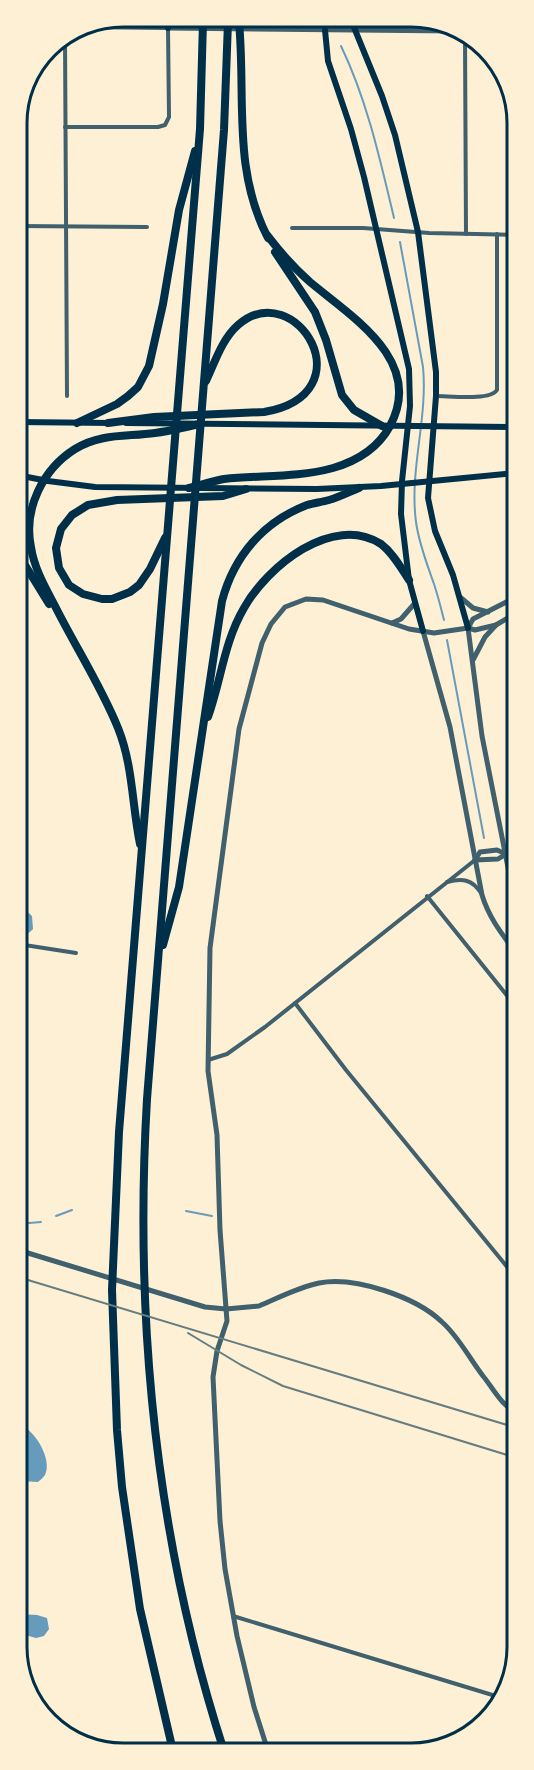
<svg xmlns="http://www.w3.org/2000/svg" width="534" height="1770" font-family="Karla,sans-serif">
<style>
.water{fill:#669bbc}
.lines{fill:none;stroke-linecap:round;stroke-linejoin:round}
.stream{stroke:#669bbc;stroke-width:2}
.minor{stroke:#3f606c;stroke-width:4}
.tertiary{stroke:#3f606c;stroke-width:5}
.secondary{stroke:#003049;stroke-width:6}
.motorway{stroke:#003049;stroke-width:8}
.rail{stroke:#657d81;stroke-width:2}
.rim{fill:none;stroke:#003049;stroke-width:3}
</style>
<rect width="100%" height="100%" fill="#fdf0d5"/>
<!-- water -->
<g class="water">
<path d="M18,903L32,916L33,929C28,934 25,936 18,936Z"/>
<path d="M18,1424C34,1428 53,1459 45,1475C43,1478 40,1480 38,1482L21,1481L18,1478Z"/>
<path d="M18,1614L37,1615L47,1618L49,1629L44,1636L36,1638L18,1633Z"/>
</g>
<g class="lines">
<!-- stream -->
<g class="stream">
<path d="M341,46C367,100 380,159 394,218"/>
<path d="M400,242L423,367C428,419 409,470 416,522C419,544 427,564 434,584C438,596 441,608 444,620"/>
<path d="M447,640L484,838"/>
<path d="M186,1211L212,1216"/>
<path d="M56,1216L72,1210"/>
<path d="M18,1224L41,1222"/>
</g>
<!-- minor -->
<g class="minor">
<path d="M65,36L67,396"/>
<path d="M465,36L466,234"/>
<path d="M65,127H158L165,125L169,117L168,28L79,27"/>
<path d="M17,226L147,227"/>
<path d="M292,228H363L429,233L516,235"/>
<path d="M436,396C450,396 490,401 497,390V234"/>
<path d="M506,854H516"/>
<path d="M447,882C462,878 472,879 481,893"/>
<path d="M427,896L517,1008"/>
<path d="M18,944L76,953"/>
<path d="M295,1003L346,1070L517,1279"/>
<path d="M208,1060L227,1054L265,1027L475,860"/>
<path d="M233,1616L499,1697"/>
<path d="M90,1745L103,1744L120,1751"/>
</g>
<!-- tertiary -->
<g class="tertiary">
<path d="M168,28L455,31"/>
<path d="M460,597L473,608L488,612"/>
<path d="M392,623L401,619L415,603"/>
<path d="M468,628L482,736L516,908"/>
<path d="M468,628L473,619L516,597"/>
<path d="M423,631L450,727L482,895C489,918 502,934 516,953"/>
<path d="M473,660L485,637L496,625"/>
<path d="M475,860L480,852L497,850L506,854"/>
<path d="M475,860L498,859L506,854"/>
<path d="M18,1250L205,1307L226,1309L259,1306C278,1298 299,1287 319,1283C355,1276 416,1297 442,1322C459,1337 469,1358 483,1376C493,1388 502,1407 517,1412"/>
<path d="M268,1751L254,1707L237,1636L225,1569L220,1521L213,1377L217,1351L227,1321L220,1230L217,1135L208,1071L210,948L239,729L262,643L271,624L285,607L306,599L323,600L409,629L434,633L468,628L475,630L496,625L516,613"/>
</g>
<!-- secondary -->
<g class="secondary">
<path d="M351,20L382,96L395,135L418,232L436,372V396L428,498L435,531L453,575L468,628"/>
<path d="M168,23V28"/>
<path d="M325,30L328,61L351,129L364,177L409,369L410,406L402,481L401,514L409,580L423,631"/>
<path d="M17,422L112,423"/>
<path d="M126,423L516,427"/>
<path d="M17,475L48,481L95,487L317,489L381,486L516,473"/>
</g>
<!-- motorway -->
<g class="motorway">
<path d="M239,22C246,97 232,169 268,238"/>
<path d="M275,252L315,312L326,340L342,395L354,410L382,426"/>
<path d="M77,423L117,404L128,396L138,387L149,366L163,304L179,210L195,151"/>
<path d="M108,423L154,417L264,412C368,394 296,275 238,325C222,339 215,362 206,381"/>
<path d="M189,488C201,485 213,481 224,479C261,475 297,478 333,468C357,461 378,448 390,426C425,361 352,317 310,282C294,268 280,252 267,235"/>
<path d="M165,538L150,569L139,585L130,592L112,599H102L83,594L69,585L59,568L56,548L61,529L72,515L88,505L117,500L223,496L246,489"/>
<path d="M17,552L49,604"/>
<path d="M208,717C221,681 224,642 244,608C267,567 332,513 381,544C393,553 401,568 409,580"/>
<path d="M140,844C132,805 133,765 118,728C101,686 75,646 55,606C45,587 34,568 31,547C23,509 43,469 75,449C101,433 127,437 155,433C170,431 185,427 200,424"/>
<path d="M163,945L179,887L222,601C234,556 263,522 307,505C314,503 322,502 329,500C340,497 349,492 359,488"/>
<path d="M173,1751L140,1609L122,1487L117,1430L112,1290L119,1132L200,129L203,22"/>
<path d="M224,1751C156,1541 134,1320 147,1099L224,130L228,22"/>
</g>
<!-- rail -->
<g class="rail">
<path d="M18,1277L517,1428"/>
<path d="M188,1333L241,1365L283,1386L517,1458"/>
</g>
</g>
<!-- crop -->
<path d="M0 0H534V1770H0ZM123 27H411A96 96 0 0 1 507 123V1647A96 96 0 0 1 411 1743H123A96 96 0 0 1 27 1647V123A96 96 0 0 1 123 27Z" fill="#fdf0d5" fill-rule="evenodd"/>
<path class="rim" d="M123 27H411A96 96 0 0 1 507 123V1647A96 96 0 0 1 411 1743H123A96 96 0 0 1 27 1647V123A96 96 0 0 1 123 27Z"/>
</svg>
